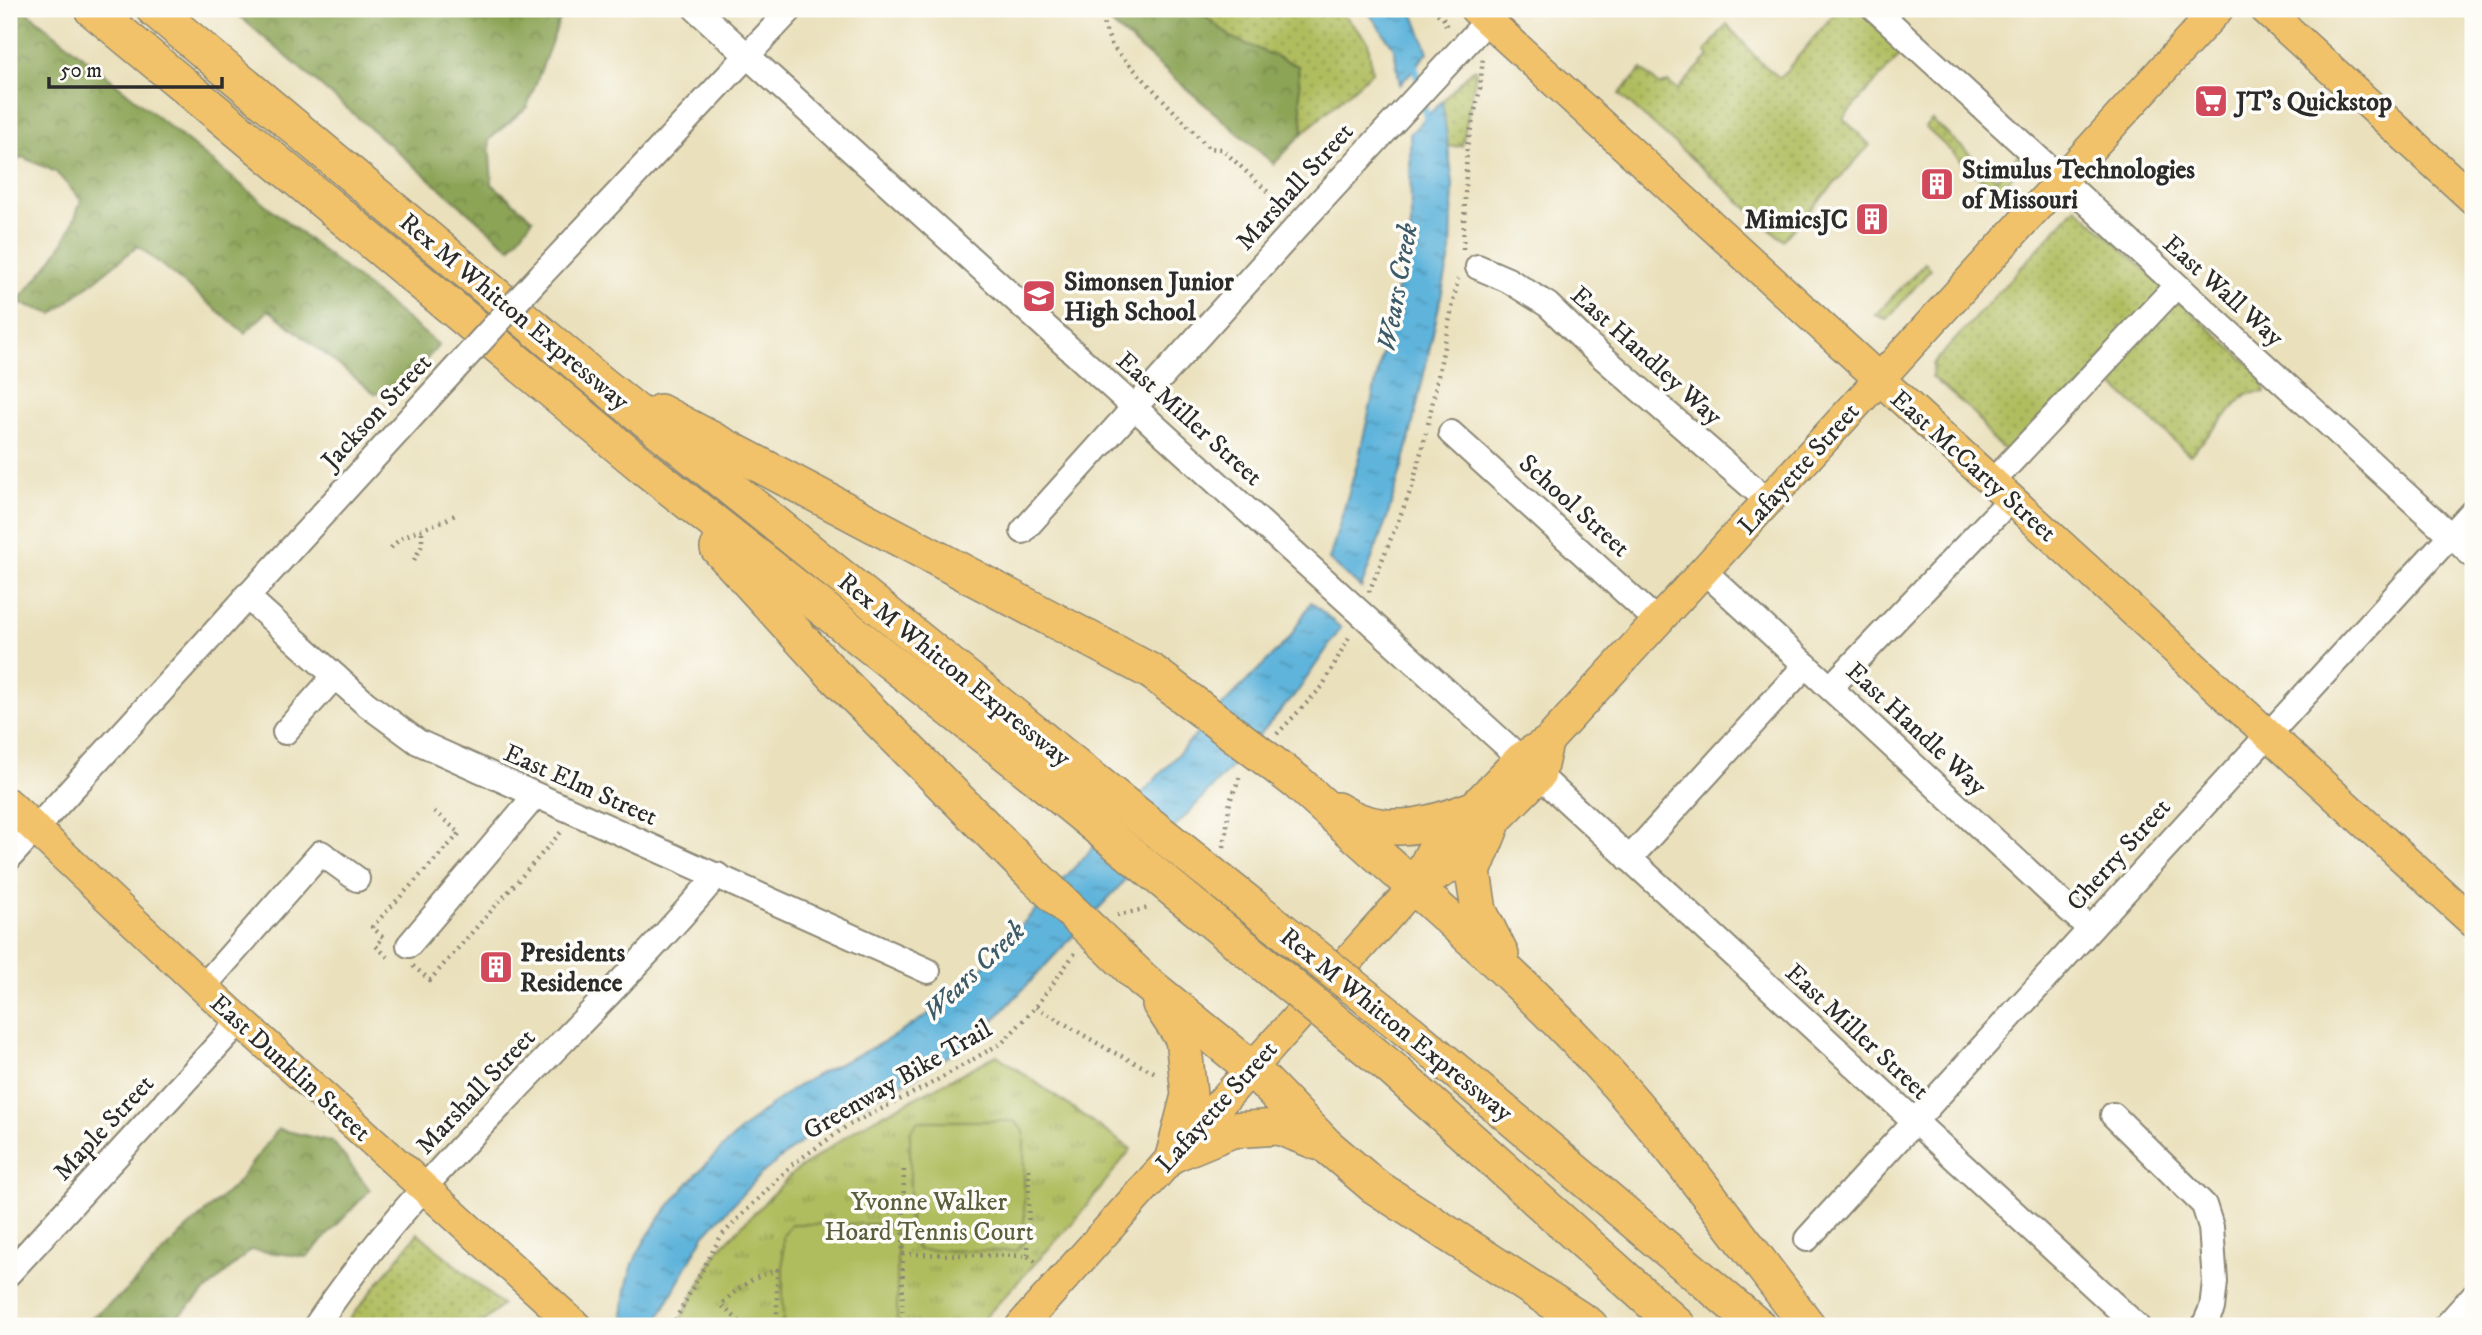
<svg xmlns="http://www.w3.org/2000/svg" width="2482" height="1335" font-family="'IM FELL DW Pica',serif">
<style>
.grass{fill:url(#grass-dots);stroke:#6e7445;stroke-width:2}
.forest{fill:url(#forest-crowns);stroke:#5c6840;stroke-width:2}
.park{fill:url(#park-tufts);stroke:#6e7445;stroke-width:2}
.pitch{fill:#b0bd5f;stroke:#6e7445;stroke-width:2}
.water{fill:url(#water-ripples);stroke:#447083;stroke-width:2}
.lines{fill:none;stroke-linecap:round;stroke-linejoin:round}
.stream{stroke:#5eb4db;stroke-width:7}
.minor-casing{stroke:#8a8674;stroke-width:28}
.major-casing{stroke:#8a8674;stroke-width:33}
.highway-casing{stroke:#8a8674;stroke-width:38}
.path{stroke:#8a8674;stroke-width:4.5;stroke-dasharray:2 5;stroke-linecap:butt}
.minor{stroke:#fff;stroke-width:24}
.major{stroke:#f2c26a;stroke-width:30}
.highway{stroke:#f2c26a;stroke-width:35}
.minor-bridge-casing{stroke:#8a8674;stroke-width:28;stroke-linecap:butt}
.highway-bridge-casing{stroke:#8a8674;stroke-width:38;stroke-linecap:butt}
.minor-bridge{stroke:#fff;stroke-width:24}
.highway-bridge{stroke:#f2c26a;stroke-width:35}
.labels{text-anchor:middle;stroke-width:7;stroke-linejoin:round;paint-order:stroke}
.poi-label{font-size:26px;font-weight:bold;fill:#2b2b2b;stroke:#fdfcf7;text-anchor:start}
.street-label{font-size:26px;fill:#2b2b2b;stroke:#fdfcf7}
.park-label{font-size:26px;fill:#5a5e3d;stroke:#fdfcf7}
.water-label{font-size:28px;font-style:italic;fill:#3d5b69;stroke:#fdfcf7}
</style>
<defs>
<pattern id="grass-dots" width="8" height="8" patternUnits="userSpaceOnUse" patternTransform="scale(1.75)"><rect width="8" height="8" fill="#b0bd5f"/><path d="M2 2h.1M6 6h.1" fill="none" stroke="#8f9a4f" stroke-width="1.8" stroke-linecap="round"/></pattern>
<pattern id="forest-crowns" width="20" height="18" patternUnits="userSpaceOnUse" patternTransform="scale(1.75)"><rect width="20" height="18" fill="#8ca456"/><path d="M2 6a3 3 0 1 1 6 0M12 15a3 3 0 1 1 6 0" fill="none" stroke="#738647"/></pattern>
<pattern id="park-tufts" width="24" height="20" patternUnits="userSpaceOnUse" patternTransform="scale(1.75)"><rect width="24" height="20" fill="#b0bd5f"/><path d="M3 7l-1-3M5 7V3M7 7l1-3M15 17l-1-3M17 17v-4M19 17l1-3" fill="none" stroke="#8f9a4f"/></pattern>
<pattern id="water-ripples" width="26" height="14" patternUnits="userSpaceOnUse" patternTransform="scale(1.75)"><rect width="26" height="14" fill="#5eb4db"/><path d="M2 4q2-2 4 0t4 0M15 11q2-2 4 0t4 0" fill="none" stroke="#4e93b2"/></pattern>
</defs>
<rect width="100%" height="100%" fill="#fdfcf7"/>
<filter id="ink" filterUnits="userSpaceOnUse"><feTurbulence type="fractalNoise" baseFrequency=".0143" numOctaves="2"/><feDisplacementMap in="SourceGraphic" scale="14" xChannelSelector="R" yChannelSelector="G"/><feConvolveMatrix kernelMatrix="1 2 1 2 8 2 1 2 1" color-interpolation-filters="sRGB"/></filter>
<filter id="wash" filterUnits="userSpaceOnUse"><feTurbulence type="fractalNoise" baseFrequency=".00686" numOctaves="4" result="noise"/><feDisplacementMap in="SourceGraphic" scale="28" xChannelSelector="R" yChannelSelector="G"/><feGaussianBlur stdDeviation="1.57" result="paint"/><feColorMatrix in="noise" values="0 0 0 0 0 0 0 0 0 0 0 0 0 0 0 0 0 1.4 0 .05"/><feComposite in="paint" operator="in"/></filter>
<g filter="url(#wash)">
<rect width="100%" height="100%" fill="#eae0bc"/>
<!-- grass -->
<g class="grass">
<path d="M1197,9H1338L1368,41L1372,72L1303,133L1298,66L1232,38Z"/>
<path d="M1838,9H1859L1904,51L1843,118L1870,145L1783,240L1619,94L1642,69L1660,86L1668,82L1677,90L1709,56L1705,52L1727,24L1759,61L1780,78Z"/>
<path d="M1473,69H1477L1462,146L1447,147L1442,101Z"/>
<path d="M1932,120L1996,178L2018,155L2024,161L1998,195L1925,127Z"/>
<path d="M2076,207L2261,375L2265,392L2246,394L2190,455L2096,370L2015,458L1992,440L1976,415L1932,377L1933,364Z"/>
<path d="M1925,263L1931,269L1887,319L1875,315Z"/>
<path d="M418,1233L502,1305L479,1326H344Z"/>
</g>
<!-- forest -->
<g class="forest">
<path d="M9,9H24L439,345L402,387L375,394L269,310L245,333L138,246L53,314L16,302C45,271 69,242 81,200L56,172L22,157L9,166Z"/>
<path d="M231,9H564L527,107L489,140L492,184L533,219L510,248Z"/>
<path d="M1094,9H1197L1232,38L1298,66L1303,133L1274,164Z"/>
<path d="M278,1129L333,1142L370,1190L307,1257L251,1250L167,1326H80L125,1292L181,1234L236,1184Z"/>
</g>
<!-- park -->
<path class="park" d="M997,1055L1131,1149L1077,1218L977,1326H677L718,1250L793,1173L861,1126Z"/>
<!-- pitch -->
<g class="pitch">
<path d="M918,1121H1014L1024,1131V1242L1016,1251L919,1250L910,1241V1132Z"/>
<path d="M791,1224H887L897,1234V1326H783V1236Z"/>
</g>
<!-- water -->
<g class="water">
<path d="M1366,9H1411L1413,12L1428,52L1400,85L1394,48Z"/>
<path d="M1442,101L1453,183L1451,252L1407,450L1387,518L1361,588L1329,560L1358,461L1411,227L1410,134Z"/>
<path d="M1311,602L1341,628L1298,691L1233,765L996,1018L958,1050L914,1078L826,1122L760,1175L704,1235L654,1326H623C623,1299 628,1268 643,1244C671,1195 736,1130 782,1097C811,1075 844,1062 876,1046C908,1029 936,1010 965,987L1225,703L1289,639Z"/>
</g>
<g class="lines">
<!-- stream -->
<g class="stream">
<path d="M1413,59L1419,85"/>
<path d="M1423,100L1428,126"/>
</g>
</g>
</g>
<g filter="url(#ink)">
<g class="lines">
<!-- minor casing -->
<g class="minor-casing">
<g id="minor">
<path d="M696,9L1520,758"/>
<path d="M1875,9L2473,556"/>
<path d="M1478,267L1508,280L1548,305L1590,346L1768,501"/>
<path d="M541,275L791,9"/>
<path d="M1451,433L1658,622"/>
<path d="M1992,482L2176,286"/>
<path d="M1023,531L1294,230L1498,9"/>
<path d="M1704,571L2090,929"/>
<path d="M246,596L365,703L418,742L928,971"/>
<path d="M1830,688L2011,499"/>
<path d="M285,732L335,676"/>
<path d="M1540,776L2137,1326"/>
<path d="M9,858L454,370"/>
<path d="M1629,859L1806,665"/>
<path d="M409,945L535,796"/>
<path d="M203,987L321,853L357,879"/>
<path d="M2113,1115L2204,1205L2211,1227L2215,1282L2212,1308L2204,1326"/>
<path d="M1807,1239L2473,511"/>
<path d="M9,1273L240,1021"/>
<path d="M316,1326C428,1158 588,1029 717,875"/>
<path d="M2446,1326L2473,1296"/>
</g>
</g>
<!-- major casing -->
<g class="major-casing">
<g id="major">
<path d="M1475,9L2473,922"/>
<path d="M2265,9L2473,199"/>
<path d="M9,804L203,987L576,1326"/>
<path d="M1413,888L1447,870L1540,776L1548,741"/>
<path d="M1021,1326L1413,888L1431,851L1520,758L1548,741L2218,9"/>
</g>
</g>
<!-- highway casing -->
<g class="highway-casing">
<g id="highway">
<path d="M92,9L645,468L1035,776"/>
<path d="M154,9L592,376L1056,750"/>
<path d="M660,412L1152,672"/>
<path d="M718,548L833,674L1021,863"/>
<path d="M1297,782C1393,870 1495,954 1585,1049C1667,1135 1736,1232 1808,1326"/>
<path d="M1337,810C1381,838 1425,827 1470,810"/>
<path d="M1492,825L1473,872L1479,911L1501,955"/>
<path d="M1144,981L1250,1067L1326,1145L1373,1185L1590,1326"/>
<path d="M1160,1004L1183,1038L1189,1095L1174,1154"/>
<path d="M1411,1033L1758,1326"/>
<path d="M1391,1068L1678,1326"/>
<path d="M1174,1154L1232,1130L1279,1127L1317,1142"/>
</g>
</g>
<!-- path -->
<g class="path">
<path d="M1081,9L1101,18L1112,46L1209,148L1222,149L1284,207"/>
<path d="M1432,9L1445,20L1447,30"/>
<path d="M1463,249L1467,146L1480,89L1483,57"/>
<path d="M1428,424L1458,279"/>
<path d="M391,548C405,530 435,528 458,513"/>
<path d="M414,560L422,545V531"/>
<path d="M1369,592L1412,487L1426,433"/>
<path d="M1277,734L1322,687L1350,635"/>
<path d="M1224,847L1230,801L1241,774"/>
<path d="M1117,915L1149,908"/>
<path d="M388,957L376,946L383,937L372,927L460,833L431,809"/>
<path d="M413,966L430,980L561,832"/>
<path d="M1036,1007L1109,1050L1158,1074"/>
<path d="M903,1254L1028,1256L1029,1166"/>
<path d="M1028,1256L1038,1264"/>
<path d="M672,1326L721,1236L793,1164L847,1126L927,1086L1003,1042L1036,1007L1075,953"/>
<path d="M745,1326L721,1305C738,1287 753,1277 777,1270V1323L774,1326"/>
<path d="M902,1326L904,1166"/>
</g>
<!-- minor -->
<use href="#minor" class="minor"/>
<!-- major -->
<use href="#major" class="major"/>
<!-- highway -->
<use href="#highway" class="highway"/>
<!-- minor-bridge casing -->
<g class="minor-bridge-casing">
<path id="minor-bridge" d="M454,370L541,275"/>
</g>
<!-- highway-bridge casing -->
<g class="highway-bridge-casing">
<g id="highway-bridge">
<path d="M1152,672L1297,782"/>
<path d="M1056,750L1411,1033"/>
<path d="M1035,776L1391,1068"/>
<path d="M1021,863L1144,981"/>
</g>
</g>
<!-- minor-bridge -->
<use href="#minor-bridge" class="minor-bridge"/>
<!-- highway-bridge -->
<use href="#highway-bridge" class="highway-bridge"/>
</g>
</g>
<!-- icons -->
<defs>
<g id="supermarket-square" transform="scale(1.75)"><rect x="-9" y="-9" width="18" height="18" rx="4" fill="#d1495b" stroke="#fdfcf7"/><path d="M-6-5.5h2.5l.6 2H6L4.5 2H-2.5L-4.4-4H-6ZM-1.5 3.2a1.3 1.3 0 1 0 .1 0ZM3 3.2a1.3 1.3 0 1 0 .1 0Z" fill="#fff"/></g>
<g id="building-square" transform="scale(1.75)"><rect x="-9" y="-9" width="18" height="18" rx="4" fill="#d1495b" stroke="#fdfcf7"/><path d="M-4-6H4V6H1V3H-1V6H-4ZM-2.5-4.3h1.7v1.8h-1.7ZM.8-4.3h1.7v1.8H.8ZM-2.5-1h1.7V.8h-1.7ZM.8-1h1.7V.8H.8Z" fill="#fff"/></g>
<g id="school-square" transform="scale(1.75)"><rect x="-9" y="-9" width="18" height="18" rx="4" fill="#d1495b" stroke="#fdfcf7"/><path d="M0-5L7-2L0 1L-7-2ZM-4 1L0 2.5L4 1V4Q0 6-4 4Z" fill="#fff"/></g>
</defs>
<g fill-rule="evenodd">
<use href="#supermarket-square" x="2211" y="101"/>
<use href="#building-square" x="1937" y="184"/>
<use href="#building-square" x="1872" y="219"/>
<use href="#school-square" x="1039" y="296"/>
<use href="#building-square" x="496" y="967"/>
</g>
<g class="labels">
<!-- poi labels -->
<g class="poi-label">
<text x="2236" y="110">JT's Quickstop</text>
<text x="1962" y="178">Stimulus Technologies<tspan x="1962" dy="30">of Missouri</tspan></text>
<text x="1848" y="228" text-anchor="end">MimicsJC</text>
<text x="1064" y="290">Simonsen Junior<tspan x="1064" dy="30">High School</tspan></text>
<text x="520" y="961">Presidents<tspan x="520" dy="30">Residence</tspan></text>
</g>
<!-- street labels -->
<g class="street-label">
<text transform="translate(1294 186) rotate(-48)" y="9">Marshall Street</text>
<text transform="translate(2224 290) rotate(42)" y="9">East Wall Way</text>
<text transform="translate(515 311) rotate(40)" y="9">Rex M Whitton Expressway</text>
<text transform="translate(1647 355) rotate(42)" y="9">East Handley Way</text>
<text transform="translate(376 411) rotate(-47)" y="9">Jackson Street</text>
<text transform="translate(1190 418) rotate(42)" y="9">East Miller Street</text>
<text transform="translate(1974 465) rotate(42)" y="9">East McCarty Street</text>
<text transform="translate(1798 468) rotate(-48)" y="9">Lafayette Street</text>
<text transform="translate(1575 505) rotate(42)" y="9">School Street</text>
<text transform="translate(955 669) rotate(39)" y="9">Rex M Whitton Expressway</text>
<text transform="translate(1917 728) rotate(43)" y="9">East Handle Way</text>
<text transform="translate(581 784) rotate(24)" y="9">East Elm Street</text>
<text transform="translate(2118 854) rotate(-48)" y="9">Cherry Street</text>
<text transform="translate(1397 1024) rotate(39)" y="9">Rex M Whitton Expressway</text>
<text transform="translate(1858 1031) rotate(43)" y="9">East Miller Street</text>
<text transform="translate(291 1067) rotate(42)" y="9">East Dunklin Street</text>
<text transform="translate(897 1079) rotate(-30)" y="9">Greenway Bike Trail</text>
<text transform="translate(475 1091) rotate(-47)" y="9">Marshall Street</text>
<text transform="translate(1216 1106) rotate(-48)" y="9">Lafayette Street</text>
<text transform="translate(103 1127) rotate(-47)" y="9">Maple Street</text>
</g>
<!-- park labels -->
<g class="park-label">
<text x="929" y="1210">Yvonne Walker<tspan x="929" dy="30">Hoard Tennis Court</tspan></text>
</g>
<!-- water labels -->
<g class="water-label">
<text transform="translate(1396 287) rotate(-80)" y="10">Wears Creek</text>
<text transform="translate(973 970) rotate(-44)" y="10">Wears Creek</text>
</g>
</g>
<!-- margin -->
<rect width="2482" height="1335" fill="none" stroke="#fdfcf7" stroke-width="35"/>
<!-- scale -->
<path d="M49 77v10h173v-10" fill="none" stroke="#2b2b2b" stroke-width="3.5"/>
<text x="60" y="77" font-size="21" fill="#2b2b2b" stroke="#fdfcf7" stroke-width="5" paint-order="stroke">50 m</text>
</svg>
